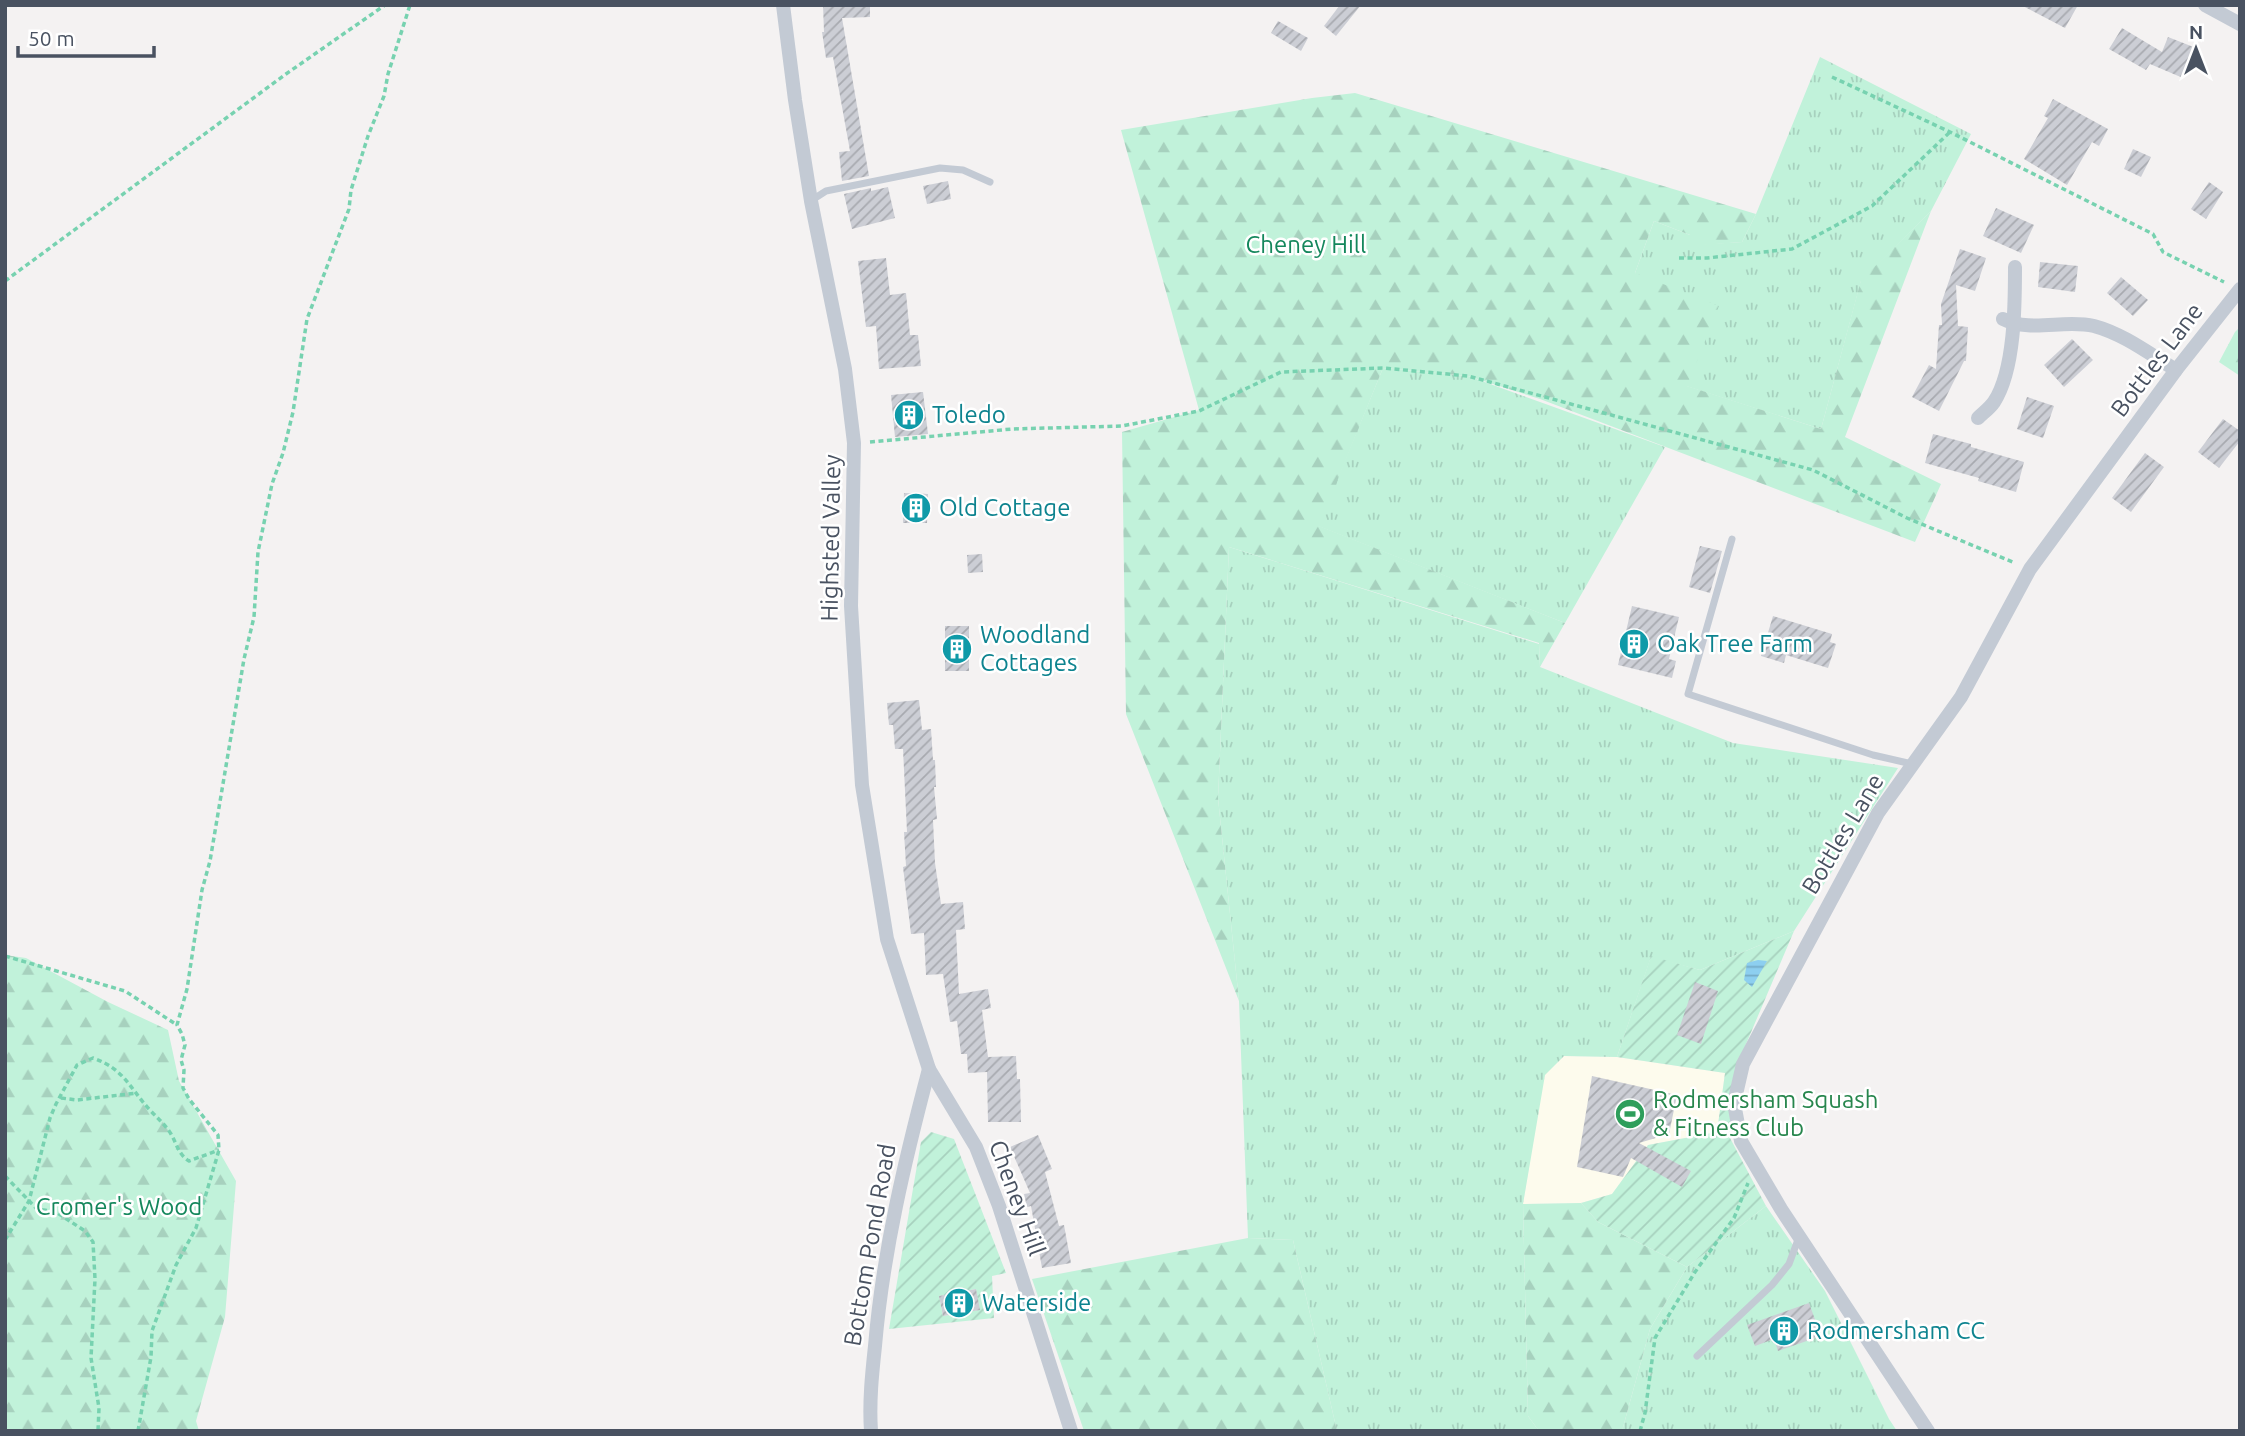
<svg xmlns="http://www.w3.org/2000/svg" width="2245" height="1436" font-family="Ubuntu,sans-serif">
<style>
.commercial{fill:#fdfbed}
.grass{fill:url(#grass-tufts)}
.forest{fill:url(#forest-firs)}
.garden{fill:url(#garden-furrows);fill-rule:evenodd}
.water{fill:url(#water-rules)}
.building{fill:url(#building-hatch)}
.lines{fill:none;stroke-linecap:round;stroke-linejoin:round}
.path{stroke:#77d2b0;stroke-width:3.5;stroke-dasharray:5 3.5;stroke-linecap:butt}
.lane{stroke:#c3cad4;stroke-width:7}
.street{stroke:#c3cad4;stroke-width:14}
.labels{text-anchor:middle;stroke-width:5;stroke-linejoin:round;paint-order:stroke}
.park-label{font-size:24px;fill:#14875c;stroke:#fff}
.street-label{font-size:24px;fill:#495261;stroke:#fff}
.culture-label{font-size:24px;fill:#0d838f;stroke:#fff;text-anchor:start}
.leisure-label{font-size:24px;fill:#27864d;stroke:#fff;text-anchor:start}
</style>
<defs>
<pattern id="grass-tufts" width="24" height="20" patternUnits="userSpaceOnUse" patternTransform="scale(1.75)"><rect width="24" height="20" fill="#c1f2da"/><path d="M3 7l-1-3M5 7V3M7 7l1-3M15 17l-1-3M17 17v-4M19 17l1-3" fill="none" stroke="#a7d1be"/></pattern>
<pattern id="forest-firs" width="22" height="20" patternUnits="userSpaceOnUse" patternTransform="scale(1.75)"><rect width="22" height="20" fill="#c1f2da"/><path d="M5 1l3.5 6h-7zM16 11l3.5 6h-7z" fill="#a7d1be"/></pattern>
<pattern id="garden-furrows" width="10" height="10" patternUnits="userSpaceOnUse" patternTransform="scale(1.75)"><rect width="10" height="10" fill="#c1f2da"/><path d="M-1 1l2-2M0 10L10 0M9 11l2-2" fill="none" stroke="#a7d1be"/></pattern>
<pattern id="water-rules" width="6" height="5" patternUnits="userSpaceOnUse" patternTransform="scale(1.75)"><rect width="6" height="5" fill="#8dcff0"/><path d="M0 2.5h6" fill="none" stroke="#75abc6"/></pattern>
<pattern id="building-hatch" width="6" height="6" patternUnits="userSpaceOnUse" patternTransform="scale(1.75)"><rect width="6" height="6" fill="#ccced5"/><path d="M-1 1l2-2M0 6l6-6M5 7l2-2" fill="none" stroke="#a8aab0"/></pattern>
</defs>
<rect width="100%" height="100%" fill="#f4f2f2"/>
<!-- commercial -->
<path class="commercial" d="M1564,1056L1617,1057L1725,1073L1717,1132L1648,1145L1612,1194L1581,1203L1523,1204L1544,1075Z"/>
<!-- grass -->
<g class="grass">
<path d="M1820,57L1971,134L1931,211L1861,281L1821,429L1686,386L1635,273L1654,221L1690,235V245L1742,242L1756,214Z"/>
<path d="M1383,368L1468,376L1665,447L1565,623L1318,526Z"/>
<path d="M1229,547L1539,644L1540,667L1733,743L1898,768L1794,931L1700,970L1651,957L1617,1057L1564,1056L1545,1075L1523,1204L1528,1416L1539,1431H1337L1293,1240L1248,1238L1239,1001L1218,798Z"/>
<path d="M1766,1206L1825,1291L1889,1419L1897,1431H1622L1650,1329L1687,1267Z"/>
</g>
<!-- forest -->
<g class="forest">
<path d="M1355,93L1756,214L1742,242L1690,246V235L1654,221L1635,273L1719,306L1687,386L1821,429L1861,280L1931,211L1845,437L1941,484L1915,542L1540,399L1468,376L1383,368L1319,526L1565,623L1540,667L1539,643L1229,547L1218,798L1239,1001L1126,714L1122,432L1199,410L1121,130L1312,98Z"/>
<path d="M2240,327V376L2219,362L2235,332Z"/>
<path d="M5,955L26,958L108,1002L168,1030L179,1081L236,1181L225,1317L196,1421L199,1431H5Z"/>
<path d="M1581,1203L1598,1222L1687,1267L1650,1329L1622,1431H1539L1528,1416L1523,1204Z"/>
<path d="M1248,1238L1293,1240L1337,1431H1084L1032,1279Z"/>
</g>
<!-- garden -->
<g class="garden">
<path d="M1794,931L1735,1070L1730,1138L1766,1206L1687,1267L1598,1222L1581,1203L1612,1194L1648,1145L1717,1132L1725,1073L1617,1057L1651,956L1700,970Z"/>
<path d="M931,1132L954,1139L1006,1273L992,1276L994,1318L889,1329L921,1142ZM976,1289L979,1310L943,1316L939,1296Z"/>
</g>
<!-- water -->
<path class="water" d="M1758,960L1767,961L1752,987L1744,980L1747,963Z"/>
<!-- building -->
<g class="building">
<path d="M823,5H870V17L842,18L869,176L842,181L839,152L850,151L833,57L826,58L822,32H824Z"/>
<path d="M1340,5H1361L1336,36L1324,26Z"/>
<path d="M2021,5H2078L2065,28Z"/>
<path d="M1278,21L1308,38L1301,51L1271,33Z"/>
<path d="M2122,28L2162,52L2168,37L2196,48L2183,78L2150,64L2146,70L2109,49Z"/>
<path d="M2053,99L2108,129L2099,146L2092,142L2067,185L2024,159L2048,118L2044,116Z"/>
<path d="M2133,149L2151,157L2141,177L2124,169Z"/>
<path d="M948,181L951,199L927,204L923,186Z"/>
<path d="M2209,182L2223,192L2206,219L2191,209Z"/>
<path d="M888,187L895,218L852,229L844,194L871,188V191Z"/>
<path d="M1996,208L2034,225L2021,253L1983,236Z"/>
<path d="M1960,249L1986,258L1975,291L1956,285L1958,326L1968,327L1966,361H1964L1939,411L1912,397L1929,365L1936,369L1939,325H1942L1941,304Z"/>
<path d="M886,258L890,295L906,293L910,335H918L921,366L879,369L876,326L866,327L858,261Z"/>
<path d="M2040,262L2078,266L2075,292L2038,287Z"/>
<path d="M2121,277L2148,300L2133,316L2107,293Z"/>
<path d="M2072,339L2093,360L2064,387L2044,365Z"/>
<path d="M923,392L928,434L895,437L891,395Z"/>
<path d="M2027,397L2054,406L2043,438L2017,429Z"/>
<path d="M2223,419L2240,431V441L2219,468L2198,452Z"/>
<path d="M1933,434L1971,444V447L2024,462L2016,492L1978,481L1979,478L1925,463Z"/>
<path d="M2145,453L2164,467L2131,512L2112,498Z"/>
<path d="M904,493L928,494L927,523H903Z"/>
<path d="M1700,546L1722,551L1710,593L1689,587Z"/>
<path d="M982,554L983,572L968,573L967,555Z"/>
<path d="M1632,606L1679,617L1669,659L1676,661L1672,678L1618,665Z"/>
<path d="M1773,616L1832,634L1830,642L1836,644L1828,668L1786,655L1784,663L1761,656Z"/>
<rect x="945" y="626" width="24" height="45"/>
<path d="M919,700L922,730L931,729L933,760H935L936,787H934L937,819L933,820L935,863L941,904L963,902L965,929L956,930L959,994L988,989L991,1008L982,1010L988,1057L1016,1056L1017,1079H1020L1021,1122H988L987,1072L968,1073L967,1054H961L957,1021L950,1022L943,974L926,975L924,933L911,934L903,867L906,866L904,832H907L903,749H895L893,725H889L887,703Z"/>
<path d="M1695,982L1718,991L1701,1044L1677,1035Z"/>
<path d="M1592,1076L1677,1095L1669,1134L1639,1143L1691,1171L1682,1187L1631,1158L1623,1177L1577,1167Z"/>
<path d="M1038,1135L1052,1169L1045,1172L1059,1226L1064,1225L1071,1263L1042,1268L1031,1206L1027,1207L1024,1194L1030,1193L1010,1147Z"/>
<path d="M976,1289L980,1310L943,1316L939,1296Z"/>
<path d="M1809,1303L1821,1336L1778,1351L1774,1339L1755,1346L1747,1325Z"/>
</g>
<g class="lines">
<!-- path -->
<g class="path">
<path d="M1832,77L1950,132L2153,234L2163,252L2224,282"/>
<path d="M1679,258H1707L1792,249L1872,206L1950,132"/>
<path d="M5,281L286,74L385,5"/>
<path d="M870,442L1012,429L1122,426L1199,411L1281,372L1383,368L1468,376L1813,470L1907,518L2015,563"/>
<path d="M5,956L125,991L177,1025"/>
<path d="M61,1098L77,1100L137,1093"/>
<path d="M5,1176L37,1209L56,1212L85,1231L93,1242L95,1279L91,1358L99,1408L98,1431"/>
<path d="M5,1240L29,1201L50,1118L56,1104L77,1065L93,1058C124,1069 129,1087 149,1109C157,1118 165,1124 171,1134C177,1144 178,1154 189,1161L219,1150"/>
<path d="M138,1431L151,1357L152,1331L176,1265L196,1228L219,1150L218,1135L189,1099L183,1088L184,1070L181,1060L185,1045L182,1034L177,1025L187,989L202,890L210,861L244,659L254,617L258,552L272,484L283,453L293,412L307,319L349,209L351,190L368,136L384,96L388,74L410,5"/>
<path d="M1640,1431L1645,1413L1655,1338L1695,1272L1734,1218L1748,1183"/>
</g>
<!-- lane -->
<g class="lane">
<path d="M812,200L826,191L940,168L963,170L990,182"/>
<path d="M1732,539L1688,694L1873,755L1912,764"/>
<path d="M1697,1356L1772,1285L1789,1264L1799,1237"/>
</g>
<!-- street -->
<g class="street">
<path d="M783,5L795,100L811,201L845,369L854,443L851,606L862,785L887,939L929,1069L976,1147L999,1206L1071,1431"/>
<path d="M2205,5L2240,24"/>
<path d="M2003,319C2031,333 2064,319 2094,326C2124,334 2151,355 2176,370"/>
<path d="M1978,418C1983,413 1990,408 1994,402C2015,370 2015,304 2015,267"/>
<path d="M871,1431C869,1402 872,1374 875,1346C883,1251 905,1160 929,1069"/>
<path d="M1928,1431L1781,1209L1741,1141L1734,1103L1743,1064L1878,813L1961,697L2030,569L2176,370L2240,289"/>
</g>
</g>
<!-- icons -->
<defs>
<g id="building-disc" transform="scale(1.575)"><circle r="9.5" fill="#0f9aa8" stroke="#fff"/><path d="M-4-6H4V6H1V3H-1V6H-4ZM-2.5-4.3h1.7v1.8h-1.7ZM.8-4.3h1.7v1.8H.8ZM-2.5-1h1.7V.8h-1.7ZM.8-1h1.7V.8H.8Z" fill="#fff"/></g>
<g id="stadium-disc" transform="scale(1.575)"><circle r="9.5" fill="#2e9e5b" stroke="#fff"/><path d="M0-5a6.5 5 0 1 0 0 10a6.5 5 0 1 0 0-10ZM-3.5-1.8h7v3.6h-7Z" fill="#fff"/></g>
</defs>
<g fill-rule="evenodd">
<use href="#building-disc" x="909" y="415"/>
<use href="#building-disc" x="916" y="508"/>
<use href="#building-disc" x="1634" y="644"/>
<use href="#building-disc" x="957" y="649"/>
<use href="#stadium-disc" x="1630" y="1114"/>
<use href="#building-disc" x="959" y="1303"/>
<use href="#building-disc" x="1784" y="1331"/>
</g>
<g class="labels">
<!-- park labels -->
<g class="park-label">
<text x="1306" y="253">Cheney Hill</text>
<text x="119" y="1215">Cromer's Wood</text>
</g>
<!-- street labels -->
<g class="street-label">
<text transform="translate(2157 360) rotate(-53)" y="8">Bottles Lane</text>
<text transform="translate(831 538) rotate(-89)" y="8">Highsted Valley</text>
<text transform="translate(1843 834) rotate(-59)" y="8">Bottles Lane</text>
<text transform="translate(1017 1198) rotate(70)" y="8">Cheney Hill</text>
<text transform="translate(870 1245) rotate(-80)" y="8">Bottom Pond Road</text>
</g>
<!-- culture labels -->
<g class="culture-label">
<text x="932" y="423">Toledo</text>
<text x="939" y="516">Old Cottage</text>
<text x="980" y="643">Woodland<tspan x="980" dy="28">Cottages</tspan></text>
<text x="1657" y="652">Oak Tree Farm</text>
<text x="982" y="1311">Waterside</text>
<text x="1807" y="1339">Rodmersham CC</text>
</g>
<!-- leisure labels -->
<g class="leisure-label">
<text x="1653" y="1108">Rodmersham Squash<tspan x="1653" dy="28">&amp; Fitness Club</tspan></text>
</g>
</g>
<!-- border -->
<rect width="2245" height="1436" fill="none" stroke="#495261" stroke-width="14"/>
<!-- north arrow -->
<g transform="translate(2196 49)" stroke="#ffffff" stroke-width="5" paint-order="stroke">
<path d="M0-5L12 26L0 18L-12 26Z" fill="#495261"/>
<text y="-10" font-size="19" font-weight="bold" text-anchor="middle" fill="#495261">N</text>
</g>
<!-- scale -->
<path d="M18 46v10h136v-10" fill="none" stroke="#495261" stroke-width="3.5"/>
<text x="28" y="46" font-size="21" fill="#495261" stroke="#ffffff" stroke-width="5" paint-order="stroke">50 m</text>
</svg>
